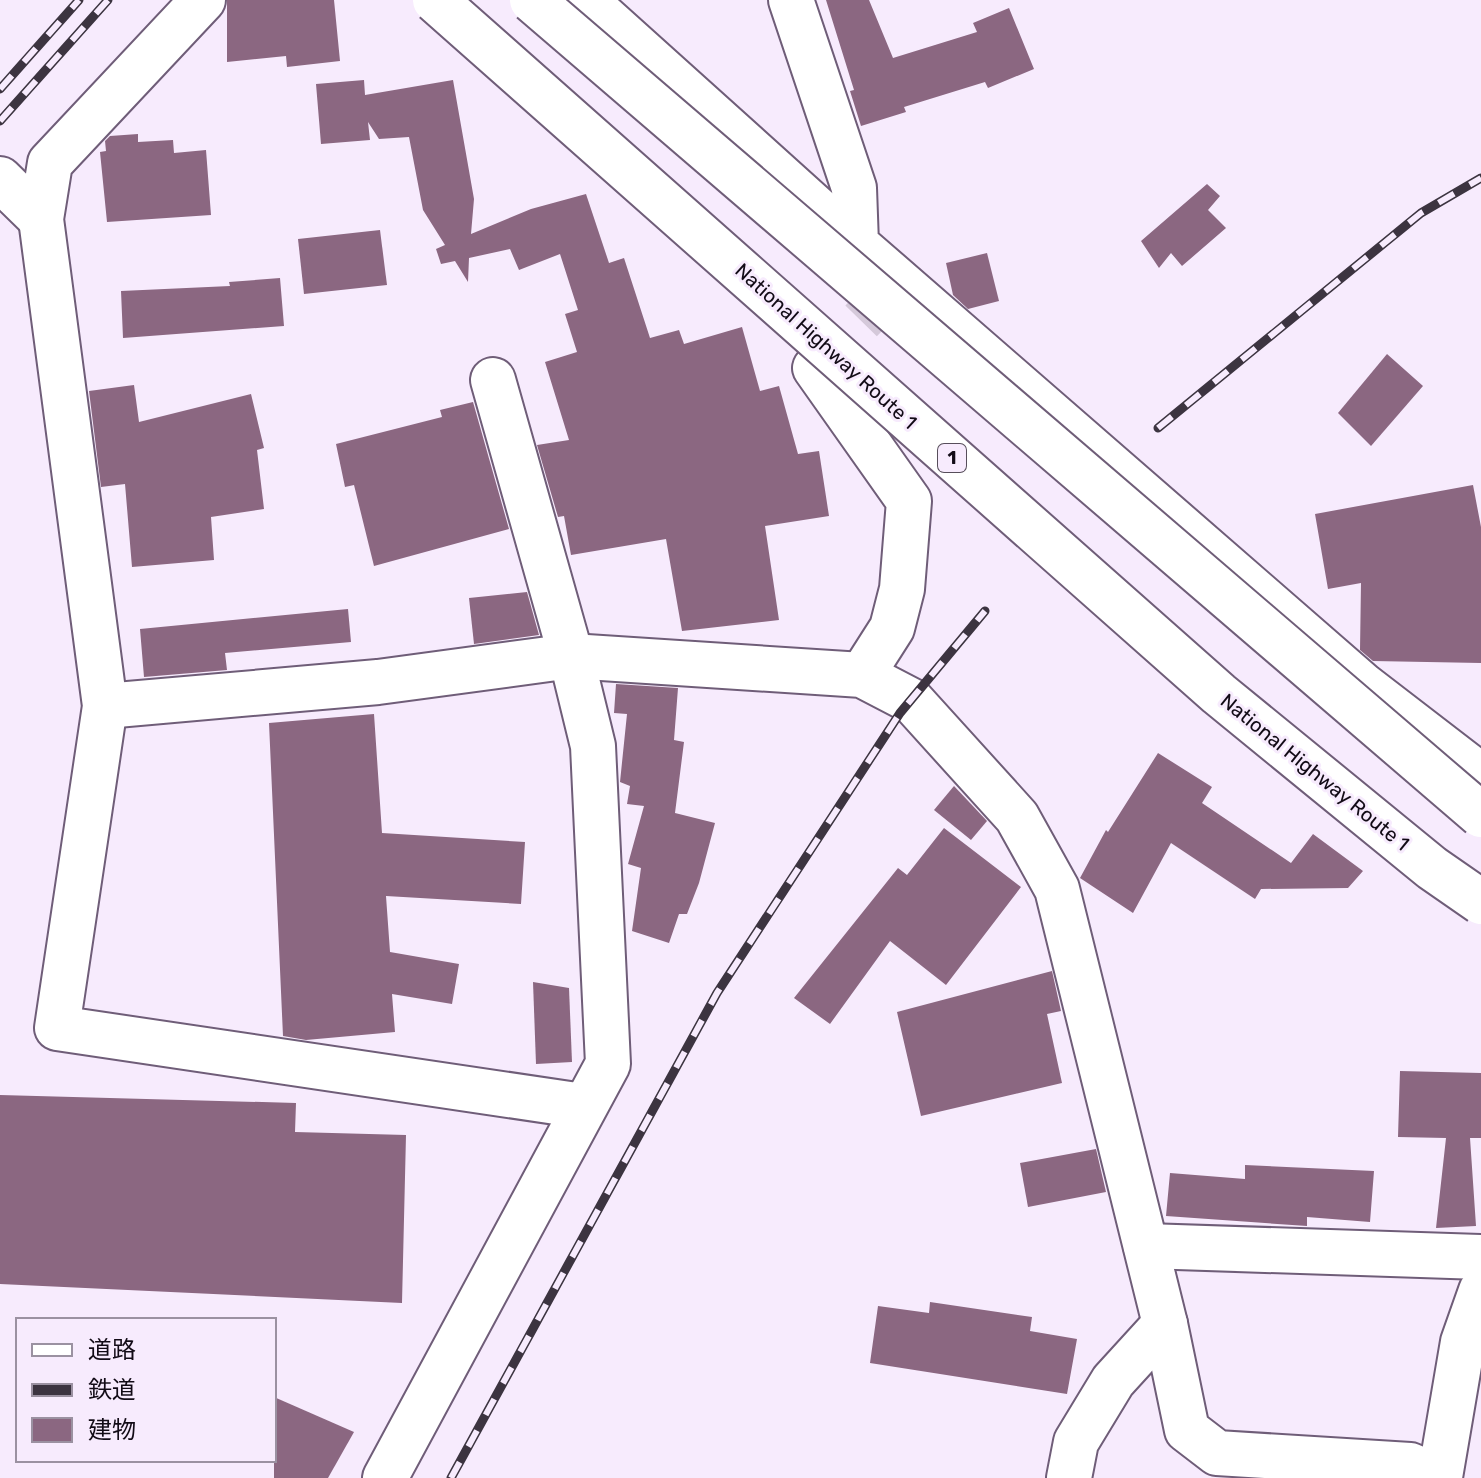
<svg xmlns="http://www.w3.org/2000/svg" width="1481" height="1478" font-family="Rubik,'Noto Sans JP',sans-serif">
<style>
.building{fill:#8b6781}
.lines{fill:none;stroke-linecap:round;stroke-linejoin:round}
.street-tunnel{stroke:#d5c9da;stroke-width:44;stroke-dasharray:44 22;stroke-linecap:butt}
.street-casing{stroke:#6f5d78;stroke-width:48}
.street{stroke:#fff;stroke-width:44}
.rail-casing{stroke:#3c3440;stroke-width:9}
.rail{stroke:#f7ebfd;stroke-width:6;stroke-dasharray:18;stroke-linecap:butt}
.highway-bridge-casing{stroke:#6f5d78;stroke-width:48;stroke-linecap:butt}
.highway-bridge{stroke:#fff;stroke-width:44}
.labels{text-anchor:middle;stroke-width:6;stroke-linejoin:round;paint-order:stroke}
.shield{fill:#f7ebfd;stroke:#574e5b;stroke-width:2}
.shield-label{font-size:18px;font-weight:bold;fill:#120b16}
.street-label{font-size:20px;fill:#120b16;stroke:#f7ebfd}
</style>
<rect width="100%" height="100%" fill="#f7ebfd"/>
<!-- building -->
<g class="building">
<path d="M227,0H334L340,61L287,67L286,56L227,62Z"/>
<path d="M826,0H869L893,58L977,32L973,23L1009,8L1034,69L988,88L985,82L904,107L906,112L861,126L850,91L854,90Z"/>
<path d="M364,80L365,95L453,80L474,199L471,234L531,209L586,194L609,263L624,258L650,338L679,330L684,344L742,327L760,391L779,386L798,454L819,451L829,516L765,526L779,620L682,631L666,539L571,555L564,516L558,517L537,445L569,440L545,362L577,352L565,314L578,310L560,254L519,270L510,249L469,258L468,282L455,261L441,264L436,249L445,245L423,210L409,137L379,139L368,122L370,140L321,144L316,84Z"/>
<path d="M138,134V142L173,140L174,153L206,150L211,215L107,222L100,152L106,151L105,141L110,136Z"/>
<path d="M1207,184L1220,196L1208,210L1226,228L1182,266L1171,253L1159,268L1141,241Z"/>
<path d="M380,230L387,285L304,294L298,239Z"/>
<path d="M987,253L999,301L968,309L953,295L946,263Z"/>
<path d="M280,278L284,326L123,338L121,291L230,286L229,282Z"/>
<path d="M1387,354L1423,386L1371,446L1338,413Z"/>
<path d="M134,385L139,422L251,394L264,448L257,450L264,509L211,517L214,560L132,567L125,484L101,487L89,391Z"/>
<path d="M473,402L509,529L374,566L354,485L345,487L336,444L442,417L440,410Z"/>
<path d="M1473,485L1481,527V663L1373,661L1360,650L1361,583L1328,589L1315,514Z"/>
<path d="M527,592L539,635L474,644L469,598Z"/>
<path d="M348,609L351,642L225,653L227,670L144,677L140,629Z"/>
<path d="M616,684L678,688L674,740L684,742L675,813L715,823L699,883L687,914H679L669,943L632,931L641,868L628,864L644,806L627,804L630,786L620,782L627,714L614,713Z"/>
<path d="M374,714L382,833L525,842L521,904L386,896L390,952L459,964L452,1004L392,994L395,1032L306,1040L283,1036L269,723Z"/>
<path d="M1158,753L1212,787L1202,803L1291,863L1313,834L1363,871L1348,888L1261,889L1255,899L1171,843L1133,913L1080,878L1106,830L1108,832Z"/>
<path d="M954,786L987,821L971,840L934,810Z"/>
<path d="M944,828L1021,887L946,985L890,941L830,1024L794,998L898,868L907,875Z"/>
<path d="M1052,971L1061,1011L1047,1014L1062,1083L921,1116L897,1012Z"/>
<path d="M533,982L569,988L572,1062L536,1064Z"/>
<path d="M1400,1071L1481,1073V1138H1470L1476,1226L1436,1228L1446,1138L1398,1137Z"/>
<path d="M0,1095L296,1103L295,1132L406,1135L402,1303L0,1284Z"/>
<path d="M1096,1149L1106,1192L1028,1207L1020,1163Z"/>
<path d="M1245,1165L1374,1171L1370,1222L1307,1217V1226L1166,1216L1170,1173L1245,1179Z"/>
<path d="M930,1302L1032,1317L1030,1331L1077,1339L1067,1394L870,1363L878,1306L929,1313Z"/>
<path d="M274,1397L354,1432L328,1478H274Z"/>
</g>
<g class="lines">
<!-- street-tunnel -->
<path class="street-tunnel" d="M815,368L898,283"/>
<!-- street casing -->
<g class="street-casing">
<g id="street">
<path d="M203,0L50,163L41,219L105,706L57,1028L583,1106"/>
<path d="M585,0L856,244"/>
<path d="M791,0L854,188L856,244L1364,686L1481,776"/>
<path d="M0,179L41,219"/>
<path d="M815,368L909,501L902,589L892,628L862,675"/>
<path d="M105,706L378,682L571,656L862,675L912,701L1017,817L1057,889L1165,1324L1187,1430L1217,1453L1410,1465L1440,1478"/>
<path d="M1146,1246L1481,1257"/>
<path d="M1440,1477L1463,1342L1481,1291"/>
<path d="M385,1478L608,1064L593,746L571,656L493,380"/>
<path d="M1069,1478L1076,1442L1113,1381L1165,1324"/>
</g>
</g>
<!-- street -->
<use href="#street" class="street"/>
<!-- rail casing -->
<g class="rail-casing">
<g id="rail">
<path d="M0,89L79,0"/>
<path d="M0,121L108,0"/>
<path d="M1158,428L1421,213L1481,178"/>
<path d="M451,1478L717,993L900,713L985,611"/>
</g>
</g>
<!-- rail -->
<use href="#rail" class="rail"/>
<!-- highway-bridge casing -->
<g class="highway-bridge-casing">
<g id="highway-bridge">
<path d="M435,0L1219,694L1432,868L1481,902"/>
<path d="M532,0L1481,815"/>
</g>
</g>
<!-- highway-bridge -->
<use href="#highway-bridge" class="highway-bridge"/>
</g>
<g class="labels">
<!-- shield labels -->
<rect class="shield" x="938" y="444" width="28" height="28" rx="6"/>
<g class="shield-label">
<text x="952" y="464">1</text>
</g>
<!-- street labels -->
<g class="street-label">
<text transform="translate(826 346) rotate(42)" y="7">National Highway Route 1</text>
<text transform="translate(1315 772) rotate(39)" y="7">National Highway Route 1</text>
</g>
</g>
<!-- legend -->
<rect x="16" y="1318" width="260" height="144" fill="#f7ebfd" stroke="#9b91a1" stroke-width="2"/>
<rect x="32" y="1344" width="40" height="12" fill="#ffffff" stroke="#9b91a1" stroke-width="2"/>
<text x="88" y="1358" font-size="24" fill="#120b16">道路</text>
<rect x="32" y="1384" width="40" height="12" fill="#3c3440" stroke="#9b91a1" stroke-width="2"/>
<text x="88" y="1398" font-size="24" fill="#120b16">鉄道</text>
<rect x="32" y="1418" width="40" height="24" fill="#8b6781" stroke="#9b91a1" stroke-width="2"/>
<text x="88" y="1438" font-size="24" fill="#120b16">建物</text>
</svg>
